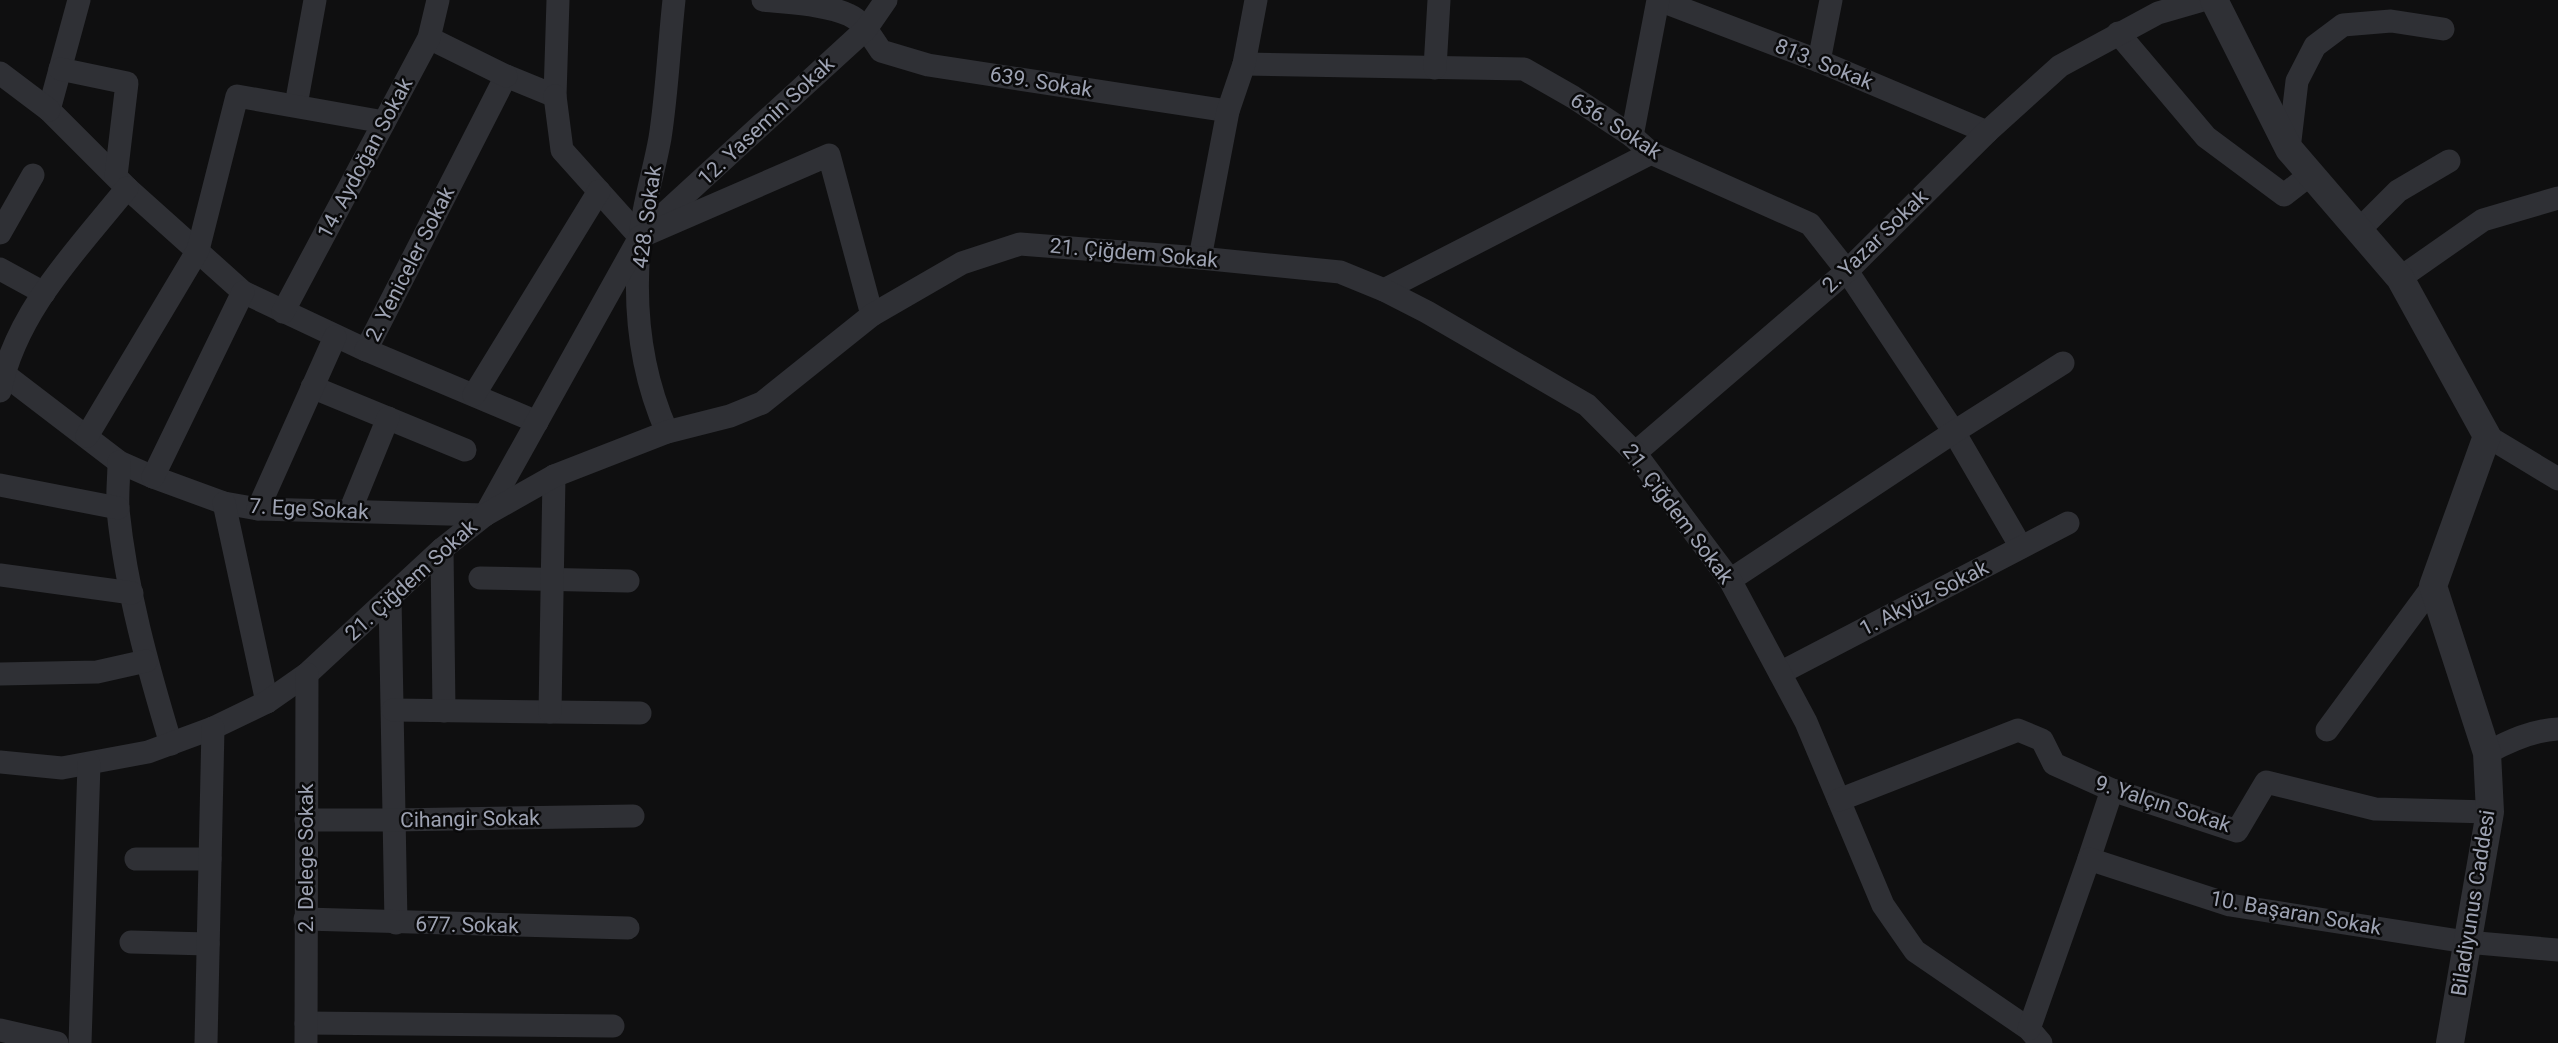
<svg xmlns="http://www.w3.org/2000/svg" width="2558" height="1043" font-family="Roboto,sans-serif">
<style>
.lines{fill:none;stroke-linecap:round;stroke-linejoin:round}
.minor{stroke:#2f3035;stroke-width:23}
.tertiary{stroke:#2f3035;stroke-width:28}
.labels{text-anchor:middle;stroke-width:5;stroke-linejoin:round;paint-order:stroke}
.street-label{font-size:21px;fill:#9ea3b3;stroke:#0a0a0b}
</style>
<rect width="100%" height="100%" fill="#0f0f10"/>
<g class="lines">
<!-- minor -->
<g class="minor">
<path d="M79,0L49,110L127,188L243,292L366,350L506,76L555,96L558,0"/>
<path d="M763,0C787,3 826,4 849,15C863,21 872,38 881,51L928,65L1228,111"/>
<path d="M1659,0L1819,61L1987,132"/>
<path d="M2118,33L2206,137L2284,195L2311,174"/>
<path d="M429,38L506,76"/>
<path d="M1819,61L1831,0"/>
<path d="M1244,64L1524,69L1573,97L1632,136L1651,153L1810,224L1847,271L1954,432L2021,547"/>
<path d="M1435,68L1439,0"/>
<path d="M60,69L127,83L116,176"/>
<path d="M0,73L49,110"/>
<path d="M555,96L562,150L640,237"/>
<path d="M296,105L315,0"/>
<path d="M1632,136L1658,0"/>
<path d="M2289,149L2297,81L2315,46L2343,25L2391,21L2443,29"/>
<path d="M652,225L866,29L886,0"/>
<path d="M2359,230L2398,191L2449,161"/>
<path d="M0,233L33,175"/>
<path d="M1200,258L1228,111L1244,64L1256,0"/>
<path d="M0,269L44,293"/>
<path d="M2400,278L2483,220L2558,198"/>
<path d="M1384,290L1651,153"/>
<path d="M283,312L429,38L438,0"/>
<path d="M366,350L537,422"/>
<path d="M0,371L119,462L153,477L224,503L258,509L485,515"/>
<path d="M312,387L465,450"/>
<path d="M0,391C16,311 78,249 127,188"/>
<path d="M474,395L599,191"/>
<path d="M667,432C640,371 633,304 640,238C643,205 654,172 660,138C667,93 669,46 674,0"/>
<path d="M87,436L198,250L237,96L384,122"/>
<path d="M2487,436L2558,479"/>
<path d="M1635,453L1847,271L1987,132L2060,66L2158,13L2203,0"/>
<path d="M119,462C119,477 117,494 118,510C126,589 148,668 171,744"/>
<path d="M153,477L243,292"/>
<path d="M0,485L118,508"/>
<path d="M224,503L267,702"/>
<path d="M258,509L335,337"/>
<path d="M350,511L388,418"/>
<path d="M485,515L640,237L829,155L872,315"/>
<path d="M442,549L444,711"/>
<path d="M0,575L132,593"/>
<path d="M480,578L628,581"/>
<path d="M1730,580L1954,432L2063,363"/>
<path d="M390,598L396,923"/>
<path d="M1780,673L2068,523"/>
<path d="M0,674L97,672L146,661"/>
<path d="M393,710L640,713"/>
<path d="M550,712L554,476"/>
<path d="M2327,730L2433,586"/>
<path d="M2487,753C2509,741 2533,730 2558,729"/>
<path d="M0,762L62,768L148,752L213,728L267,702L307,674L442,549L485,515L554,476L667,432L730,416L762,403L872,315L962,263L1020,244L1200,258L1340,272L1384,290L1427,312L1587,405L1635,453L1730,580L1806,722L1883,905L1915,951L2029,1029L2041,1043"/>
<path d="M1839,800L2018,730L2042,740L2054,764L2112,790L2237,831L2266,782L2375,809L2490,812"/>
<path d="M306,820H395L633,816"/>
<path d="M136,859H210"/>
<path d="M2089,859L2112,790"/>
<path d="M305,919L628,928"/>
<path d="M131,942L208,944"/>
<path d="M306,1023L613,1026"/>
<path d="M2029,1029L2089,859L2230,905L2466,942L2558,950"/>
<path d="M0,1030L57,1043"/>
<path d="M80,1043L89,764"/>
<path d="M206,1043L213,728"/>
<path d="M306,1043L307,674"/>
</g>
<!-- tertiary -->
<path class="tertiary" d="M2214,0L2289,149L2400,278L2487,436L2433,586L2487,753L2490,812L2450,1043"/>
</g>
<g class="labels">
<!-- street labels -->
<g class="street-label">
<text transform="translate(1824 64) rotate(22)" y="7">813. Sokak</text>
<text transform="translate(1041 82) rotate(9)" y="7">639. Sokak</text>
<text transform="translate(766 121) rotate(-43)" y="7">12. Yasemin Sokak</text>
<text transform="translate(1616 126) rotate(33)" y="7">636. Sokak</text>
<text transform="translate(365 158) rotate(-62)" y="7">14. Aydoğan Sokak</text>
<text transform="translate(647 217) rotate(-82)" y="7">428. Sokak</text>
<text transform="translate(1875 241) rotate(-44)" y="7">2. Yazar Sokak</text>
<text transform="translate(1134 253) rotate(5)" y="7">21. Çiğdem Sokak</text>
<text transform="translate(410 264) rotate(-63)" y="7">2. Yeniceler Sokak</text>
<text transform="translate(309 509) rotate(3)" y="7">7. Ege Sokak</text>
<text transform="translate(1678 514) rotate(53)" y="7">21. Çiğdem Sokak</text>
<text transform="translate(411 580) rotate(-42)" y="7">21. Çiğdem Sokak</text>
<text transform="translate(1924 598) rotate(-27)" y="7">1. Akyüz Sokak</text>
<text transform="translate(2163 804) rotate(18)" y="7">9. Yalçın Sokak</text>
<text transform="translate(470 819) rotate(-1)" y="7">Cihangir Sokak</text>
<text transform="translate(306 858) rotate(-90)" y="7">2. Delege Sokak</text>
<text transform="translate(2473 903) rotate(-81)" y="7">Biladiyunus Caddesi</text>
<text transform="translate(2296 913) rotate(10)" y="7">10. Başaran Sokak</text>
<text transform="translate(467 925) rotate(1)" y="7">677. Sokak</text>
</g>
</g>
</svg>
